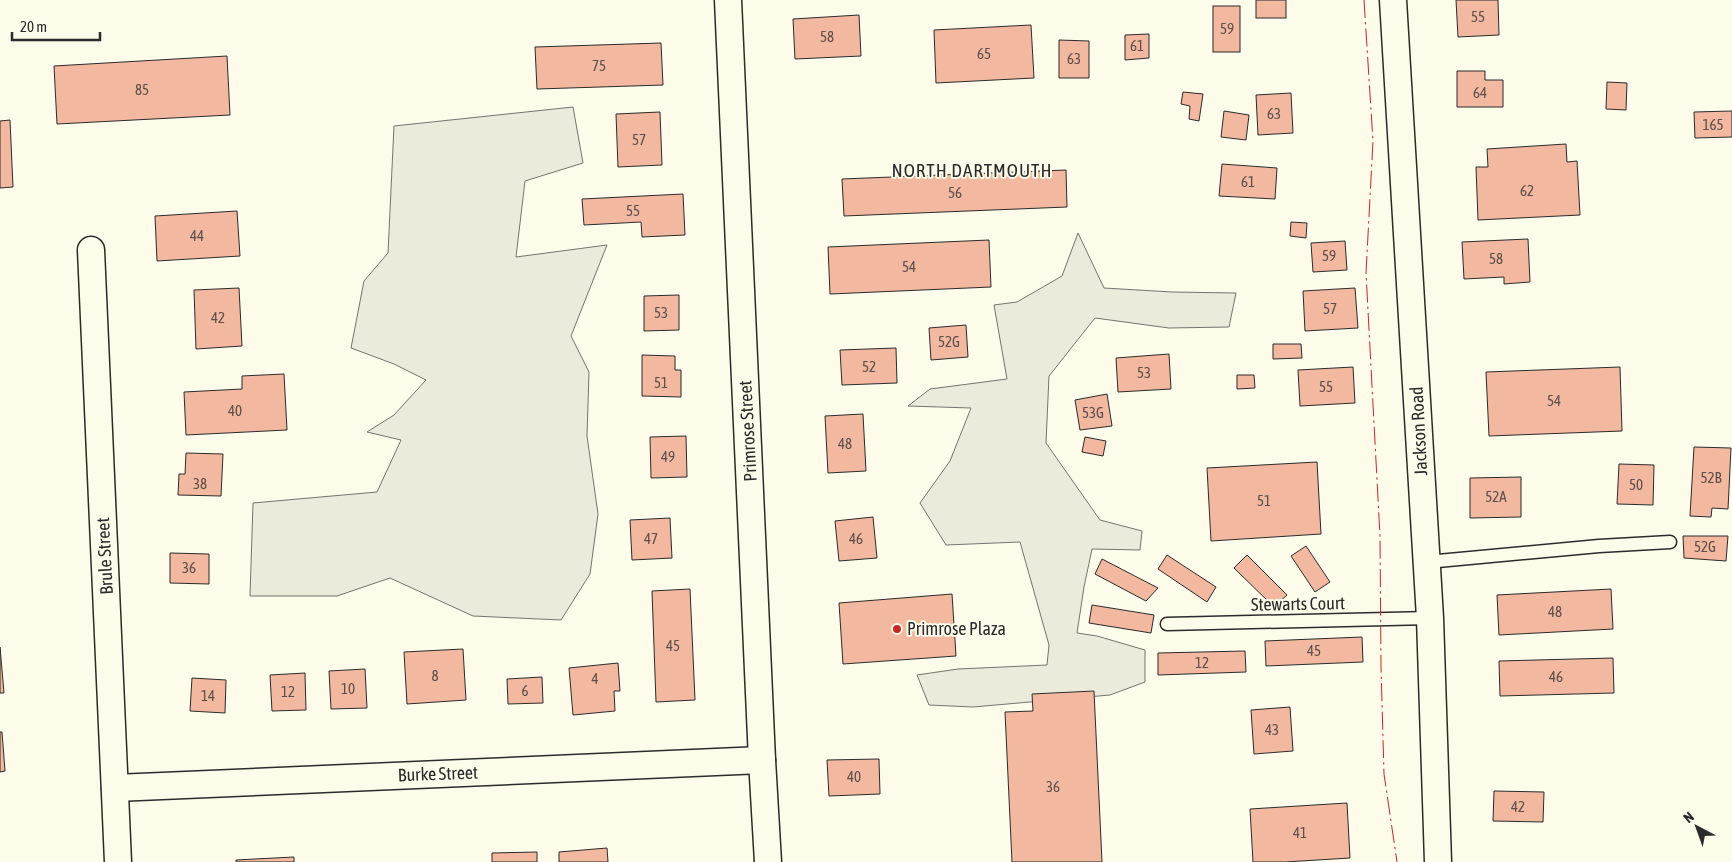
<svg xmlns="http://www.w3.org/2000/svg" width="1732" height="862" font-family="'Asap Condensed',sans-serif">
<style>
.green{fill:#ecebdb;stroke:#74746e}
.building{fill:#f2b8a0;stroke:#2b2b2b}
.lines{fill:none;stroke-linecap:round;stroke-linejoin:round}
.lane-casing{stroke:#2b2b2b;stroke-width:15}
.street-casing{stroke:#2b2b2b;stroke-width:29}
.lane{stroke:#fdfbea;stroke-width:12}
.street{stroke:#fdfbea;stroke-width:26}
.power{stroke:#c62828;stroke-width:1;stroke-dasharray:18 4 2.5 4;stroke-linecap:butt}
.poi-dot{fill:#c62828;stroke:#fdfbea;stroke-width:2}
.labels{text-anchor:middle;stroke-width:4;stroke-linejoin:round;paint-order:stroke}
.number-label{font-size:15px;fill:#5d4e48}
.street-label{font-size:18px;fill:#2b2b2b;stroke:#fdfbea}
.poi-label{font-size:18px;fill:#2b2b2b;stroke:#fdfbea;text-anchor:start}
.neighbourhood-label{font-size:19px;letter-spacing:1px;fill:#2b2b2b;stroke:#fdfbea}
</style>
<rect width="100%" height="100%" fill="#fdfbea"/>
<!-- green -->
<g class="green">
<path d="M573,107L583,163L525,181L516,257L607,245L571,336L589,372L587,436L598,514L590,574L561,620L473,616L390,578L337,596H250L253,503L377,492L401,440L367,432L394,415L426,380L394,364L351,348L364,281L388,253L394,126Z"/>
<path d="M1078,233L1104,288L1172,292L1236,293L1229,327L1169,328L1095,318L1049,376L1046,443L1100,520L1142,531L1140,550L1092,549L1084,587L1077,633L1097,636L1145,650V682L1110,695L973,707L929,705L917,675L958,669L1047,665L1049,645L1020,542L946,545L920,503L950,461L971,408L908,406L930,389L1007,379L994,305L1017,302L1062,276Z"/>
</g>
<!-- building -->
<g class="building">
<rect x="1256" y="0" width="30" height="18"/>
<path d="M1456,0H1498L1499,35L1458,37Z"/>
<rect x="1213" y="6" width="27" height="46"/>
<path d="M859,15L861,56L795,59L793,19Z"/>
<path d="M1031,25L1034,78L936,83L934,30Z"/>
<path d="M1149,34V58L1125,60V35Z"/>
<path d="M1059,40L1089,41V78H1059Z"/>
<path d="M661,43L663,85L537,89L535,47Z"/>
<path d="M227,56L230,115L57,124L54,66Z"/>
<path d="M1457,71H1485V80H1503V107H1457Z"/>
<path d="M1607,82L1627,83L1626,110L1606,109Z"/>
<path d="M1183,92L1203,94L1199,121L1189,119L1190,106L1181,104Z"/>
<path d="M1291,93L1293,133L1258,135L1256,95Z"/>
<path d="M1224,111L1249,115L1246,140L1221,137Z"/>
<path d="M1732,111V137L1695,138L1694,112Z"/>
<path d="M660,112L662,165L618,167L616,114Z"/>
<path d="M10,120L13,187L0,188V121Z"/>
<path d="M1566,144L1567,162L1577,161L1580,215L1478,220L1476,167H1488L1487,149Z"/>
<path d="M1222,164L1277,168L1275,199L1219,196Z"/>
<path d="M1066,170L1067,207L844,216L842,179Z"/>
<path d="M683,194L685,235L642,237L641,222L584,225L582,199Z"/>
<path d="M237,211L240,256L157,261L155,216Z"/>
<path d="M1291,222L1307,223L1306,238L1290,236Z"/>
<path d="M1528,239L1530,282L1504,284V277L1464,279L1462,242Z"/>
<path d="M989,240L991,287L830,294L828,247Z"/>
<path d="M1345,241L1347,270L1313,272L1311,243Z"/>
<path d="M239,288L242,346L196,349L194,290Z"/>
<path d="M1355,288L1358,328L1305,331L1303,291Z"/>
<path d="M679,295V330L644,331V296Z"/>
<path d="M966,325L968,357L931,360L929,328Z"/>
<path d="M1273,344H1301L1302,358L1273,359Z"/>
<path d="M896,348L897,383L842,385L840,350Z"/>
<path d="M1169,354L1171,389L1118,392L1116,358Z"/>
<path d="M642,355L675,356V370H681V397L642,396Z"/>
<path d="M1353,367L1355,403L1300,406L1298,370Z"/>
<path d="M1620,367L1622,431L1489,436L1486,372Z"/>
<path d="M284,374L287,430L186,435L184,392L242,389V376Z"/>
<path d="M1237,375H1254L1255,388L1237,389Z"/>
<path d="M1107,394L1112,426L1080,430L1075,400Z"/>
<path d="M863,414L866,471L828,473L825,416Z"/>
<path d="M686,436L687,477L651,478L650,437Z"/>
<path d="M1085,437L1106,441L1103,456L1082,452Z"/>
<path d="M1694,447L1731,448L1728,509L1712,508L1711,517L1690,516Z"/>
<path d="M186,453L223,454L221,496L178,495L179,474H185Z"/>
<path d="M1317,462L1321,534L1211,541L1207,468Z"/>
<path d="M1619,464L1654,465L1653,505L1617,504Z"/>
<path d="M1521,477V517L1470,518V478Z"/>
<path d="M873,517L877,558L839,561L835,521Z"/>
<path d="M670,518L672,558L632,560L630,520Z"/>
<path d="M1683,536H1728L1726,561L1684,558Z"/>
<path d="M1306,546L1330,582L1315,592L1291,556Z"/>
<path d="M170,553L209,554V584L170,583Z"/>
<path d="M1167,555L1216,587L1207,602L1158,569Z"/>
<path d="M1247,555L1287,595L1274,607L1234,568Z"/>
<path d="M1102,559L1158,588L1146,601L1095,574Z"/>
<path d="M690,589L695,700L656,702L652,591Z"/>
<path d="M1611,589L1613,629L1499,635L1497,595Z"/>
<path d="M952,594L956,656L843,664L839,603Z"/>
<path d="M1092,605L1154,615L1151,633L1089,623Z"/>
<path d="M1362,637L1363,662L1266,666L1265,641Z"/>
<path d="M0,647L4,693H0Z"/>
<path d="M463,649L466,700L407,704L404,652Z"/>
<path d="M1245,651L1246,672L1158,675V653Z"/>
<path d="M1613,658L1614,693L1500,696L1499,661Z"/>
<path d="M618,663L620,691H614L615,711L573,715L569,668Z"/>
<path d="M365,669L367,708L331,709L329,671Z"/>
<path d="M305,673L306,710L272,711L270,675Z"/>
<path d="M542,677L543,703L508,704L507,679Z"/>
<path d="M192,678L226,680L225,713L190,711Z"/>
<path d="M1094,691L1102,862H1012L1005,712L1033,711L1032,694Z"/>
<path d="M1290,707L1293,751L1254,754L1251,710Z"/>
<path d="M0,732H2L5,771L0,772Z"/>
<path d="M879,759L880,794L829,796L827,760Z"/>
<path d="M1494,791L1544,792L1543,822L1493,821Z"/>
<path d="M1347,803L1350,858L1285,862H1253L1250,809Z"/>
<path d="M607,848L608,862H559V852Z"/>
<path d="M537,852V862H492V853Z"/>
<path d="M294,857V862H236V860Z"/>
</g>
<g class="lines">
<!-- lane casing -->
<g class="lane-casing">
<g id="lane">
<path d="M1427,562L1599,546L1670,542"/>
<path d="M1167,624L1430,618"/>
</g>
</g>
<!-- street casing -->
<g class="street-casing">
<g id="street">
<path d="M728,0L762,760L768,862"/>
<path d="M1393,0L1430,618L1438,862"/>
<path d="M91,250L118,862"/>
<path d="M115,788L762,760"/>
</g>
</g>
<!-- lane -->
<use href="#lane" class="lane"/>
<!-- street -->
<use href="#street" class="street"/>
<!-- power -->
<path class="power" d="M1364,0L1373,141L1366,273L1380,536L1381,666L1384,774L1397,862"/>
</g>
<!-- markers -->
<circle class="poi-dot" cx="897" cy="629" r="5"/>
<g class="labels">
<!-- number labels -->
<g class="number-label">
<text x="1478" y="22">55</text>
<text x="1227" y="34">59</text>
<text x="827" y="42">58</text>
<text x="1137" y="51">61</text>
<text x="984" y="59">65</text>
<text x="1074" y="64">63</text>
<text x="599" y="71">75</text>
<text x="142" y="95">85</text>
<text x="1480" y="98">64</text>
<text x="1274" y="119">63</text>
<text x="1713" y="130">165</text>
<text x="639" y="145">57</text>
<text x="1248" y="187">61</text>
<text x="1527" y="196">62</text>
<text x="955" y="198">56</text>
<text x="633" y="216">55</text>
<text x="197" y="241">44</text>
<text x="1329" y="261">59</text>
<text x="1496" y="264">58</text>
<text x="909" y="272">54</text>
<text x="1330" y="314">57</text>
<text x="661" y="318">53</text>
<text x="218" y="323">42</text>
<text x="949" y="347">52G</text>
<text x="869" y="372">52</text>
<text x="1144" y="378">53</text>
<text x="661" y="388">51</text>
<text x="1326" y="392">55</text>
<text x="1554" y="406">54</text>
<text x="235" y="416">40</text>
<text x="1093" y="418">53G</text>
<text x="845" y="449">48</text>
<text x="668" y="462">49</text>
<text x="1711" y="483">52B</text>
<text x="200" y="489">38</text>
<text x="1636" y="490">50</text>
<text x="1496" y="502">52A</text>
<text x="1264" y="506">51</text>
<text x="651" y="544">47</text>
<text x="856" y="544">46</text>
<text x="1705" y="552">52G</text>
<text x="189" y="573">36</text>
<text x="1555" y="617">48</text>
<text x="673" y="651">45</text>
<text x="1314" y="656">45</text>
<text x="1202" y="668">12</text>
<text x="435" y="681">8</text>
<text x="1556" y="682">46</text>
<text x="595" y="684">4</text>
<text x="348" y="694">10</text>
<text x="525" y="696">6</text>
<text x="288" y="697">12</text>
<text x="208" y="701">14</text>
<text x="1272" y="735">43</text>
<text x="854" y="782">40</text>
<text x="1053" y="792">36</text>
<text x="1518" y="812">42</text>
<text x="1300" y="838">41</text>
</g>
<!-- street labels -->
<g class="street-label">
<text transform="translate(748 431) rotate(-93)" y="6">Primrose Street</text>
<text transform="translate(1419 431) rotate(-93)" y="6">Jackson Road</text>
<text transform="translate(105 556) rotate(-93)" y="6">Brule Street</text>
<text transform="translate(1298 604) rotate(-1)" y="6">Stewarts Court</text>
<text transform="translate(438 774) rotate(-2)" y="6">Burke Street</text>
</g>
<!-- poi labels -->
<g class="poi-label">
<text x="907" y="635">Primrose Plaza</text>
</g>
<!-- neighbourhood labels -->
<g class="neighbourhood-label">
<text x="972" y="177">NORTH DARTMOUTH</text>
</g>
</g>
<!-- north arrow -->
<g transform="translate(1697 827) rotate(319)" stroke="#fdfbea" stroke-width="4" paint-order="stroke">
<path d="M0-4L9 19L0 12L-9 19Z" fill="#2b2b2b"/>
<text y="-8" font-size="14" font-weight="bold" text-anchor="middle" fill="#2b2b2b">N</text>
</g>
<!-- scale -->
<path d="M12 32v8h88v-8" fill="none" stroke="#2b2b2b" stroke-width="2.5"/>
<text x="20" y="32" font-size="15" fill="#2b2b2b" stroke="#fdfbea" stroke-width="4" paint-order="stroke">20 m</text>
</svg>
